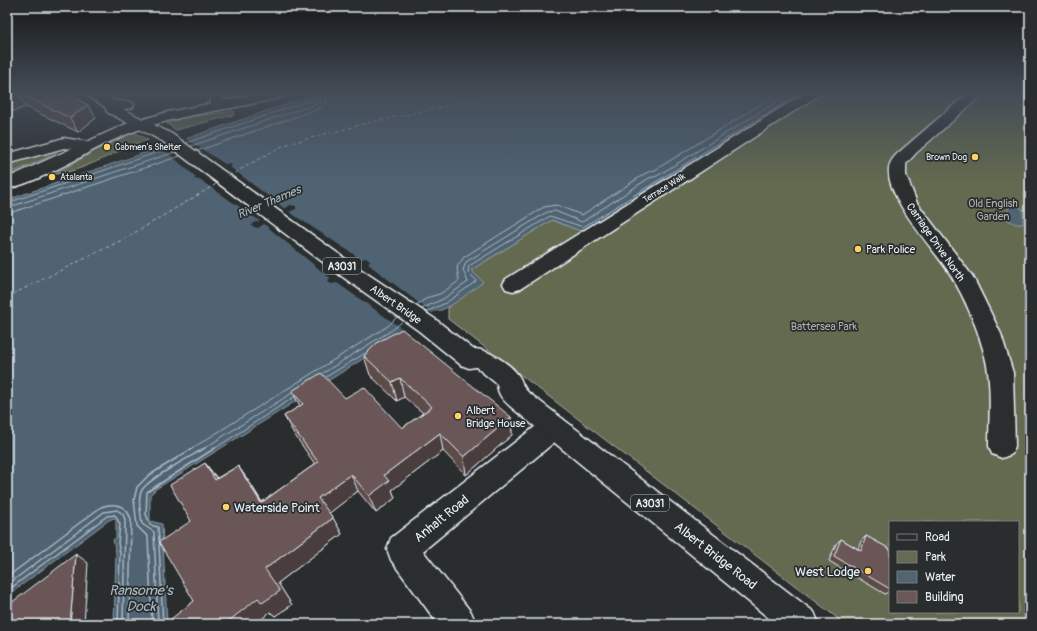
<svg xmlns="http://www.w3.org/2000/svg" width="1037" height="631" font-family="Pangolin,sans-serif">
<style>
.green{fill:#646b50;stroke:#a6aea4;fill-rule:evenodd}
.water{fill:#506473;stroke:#8d9ca8}
.pier{fill:#2a2d2e}
.lines{fill:none;stroke-linecap:round;stroke-linejoin:round}
.shore-far1{stroke:#abb9c3;stroke-width:1}
.shore{stroke:#abb9c3;stroke-width:1.5}
.ferry{stroke:#abb9c3;stroke-width:1;stroke-dasharray:3.5 3;stroke-linecap:butt}
.minor-casing{stroke:#e8f1f8;stroke-width:3}
.major-casing{stroke:#e8f1f8;stroke-width:3}
.highway-casing{stroke:#e8f1f8;stroke-width:3}
.minor{fill:#2a2d2e;fill-rule:evenodd}
.major{fill:#2a2d2e;fill-rule:evenodd}
.highway{fill:#2a2d2e;fill-rule:evenodd}
.wall{fill:#5b4b4a;stroke:#e8f1f8}
.shaded-wall{fill:#4a3d3c;stroke:#e8f1f8}
.building{fill:#6a5756;stroke:#e8f1f8}
.poi-dot{fill:#ffd166;stroke:#2a2d2e;stroke-width:1.5}
.labels{text-anchor:middle;stroke-width:3.5;stroke-linejoin:round;paint-order:stroke}
.far-poi-label{font-size:9px;fill:#e8f1f8;stroke:#2a2d2e;text-anchor:start}
.far-street-label{font-size:9px;fill:#e8f1f8;stroke:#2a2d2e}
.shield{fill:#2a2d2e;stroke:#afb6bb;stroke-width:1}
.shield-label{font-size:10px;font-weight:bold;fill:#e8f1f8}
.park-label{font-size:11px;fill:#adb5ac;stroke:#2a2d2e}
.street-label{font-size:11px;fill:#e8f1f8;stroke:#2a2d2e}
.poi-label{font-size:11px;fill:#e8f1f8;stroke:#2a2d2e;text-anchor:start}
.water-label{font-size:12px;font-style:italic;fill:#abb9c3;stroke:#2a2d2e}
.near-poi-label{font-size:13px;fill:#e8f1f8;stroke:#2a2d2e;text-anchor:start}
.near-street-label{font-size:13px;fill:#e8f1f8;stroke:#2a2d2e}
.near-water-label{font-size:14px;font-style:italic;fill:#abb9c3;stroke:#2a2d2e}
</style>
<rect width="100%" height="100%" fill="#2a2d2e"/>
<filter id="ink" filterUnits="userSpaceOnUse"><feTurbulence type="fractalNoise" baseFrequency=".025" numOctaves="2"/><feDisplacementMap in="SourceGraphic" scale="8" xChannelSelector="R" yChannelSelector="G"/><feConvolveMatrix kernelMatrix="1 2 1 2 8 2 1 2 1" color-interpolation-filters="sRGB"/></filter>
<g filter="url(#ink)">
<!-- green -->
<g class="green">
<path d="M808,93H1030V624H845L448,319V306L483,282L471,270L552,220L583,232L655,186L659,185ZM890,522H1018V612H890Z"/>
<path d="M233,111L235,113L233,115L176,130L167,124L182,118Z"/>
<path d="M134,132L148,140C117,148 88,171 55,174L106,144Z"/>
<path d="M53,149H59L55,154L7,175V162Z"/>
</g>
<!-- water -->
<g class="water">
<path d="M319,93H808L659,185L655,186L583,232L552,220L471,270L483,282C473,289 447,312 435,311L402,332L401,335L156,489L150,495V521L162,524L167,624H114L116,553L113,540L116,538V520L114,518L109,520L7,596V200Z"/>
<path d="M1014,205L1023,209V224H1016L1008,220V206Z"/>
</g>
<!-- pier -->
<path class="pier" d="M188,136L186,139L225,164L230,163L232,165L230,167L285,209L290,205L296,206V209L289,212L361,259L367,258L370,260L368,264L432,313L435,311L440,313H435L403,333L402,332L404,330L337,283L331,284L328,282L330,278L264,224L258,228L251,226L253,223L260,221L200,180L194,179L196,177L161,147H154Z"/>
<g class="lines">
<!-- shore-far1 -->
<g class="shore-far1">
<path d="M186,143L314,99L317,93"/>
<path d="M191,146L316,104L321,99L322,93"/>
<path d="M197,151L318,109L326,104L328,93"/>
<path d="M7,203L170,148"/>
<path d="M7,208L175,152"/>
<path d="M7,214L180,156"/>
<path d="M416,305L429,297L440,294L459,281L457,267L464,257L544,207L556,205L582,215L646,173L655,170L779,93"/>
<path d="M421,309L443,299L468,282L463,270L466,262L547,212L555,211L582,222L649,178L657,176L791,93"/>
<path d="M426,312L446,303L475,282L476,280L468,272L469,266L550,216L583,227L800,93"/>
<path d="M323,373L392,330L403,321"/>
<path d="M326,377L367,352"/>
<path d="M191,449L388,326L397,317"/>
<path d="M203,449L292,393"/>
<path d="M214,449L294,397"/>
</g>
<!-- shore -->
<g class="shore">
<path d="M159,541L158,527L150,525L146,514L147,492L215,448"/>
<path d="M159,544L163,624"/>
<path d="M7,577L101,507C115,502 127,505 131,520L129,624"/>
<path d="M7,585L104,512L117,510L123,514L125,520L123,624"/>
<path d="M7,591L107,516L115,515L120,524L118,543L120,553L118,624"/>
<path d="M152,624L148,537L137,526L134,500L137,487L148,476L193,448"/>
<path d="M158,624L154,532L142,524C141,514 137,498 142,490C149,478 192,456 205,448"/>
</g>
<!-- ferry -->
<g class="ferry">
<path d="M229,176L284,145L364,124L504,93"/>
<path d="M7,297L124,239L218,183"/>
</g>
<!-- minor casing -->
<g class="minor-casing">
<g id="minor">
<path d="M213,93H223L224,99L236,101L238,104L236,107L231,108L212,105L210,102Z"/>
<path d="M805,93H822L520,289L513,291L506,289L503,284L506,279Z"/>
<path d="M968,93H984L916,153L906,164V175L917,203L973,277L1001,334L1013,373L1015,446L1012,454L1002,458L992,454L989,446C989,413 993,381 983,349C976,324 965,299 952,277C937,251 880,194 890,164C891,161 894,157 897,154Z"/>
<path d="M64,138L88,142L90,145L88,148L82,150L64,148L7,164V154Z"/>
<path d="M554,416L563,419L567,427L563,435L423,551L471,612L476,624H438L391,560L387,549L391,538L545,419Z"/>
</g>
</g>
<!-- major casing -->
<g class="major-casing">
<path id="major" d="M83,93H101L116,101L132,102L134,105L132,108L123,109L172,134L354,265L435,319L473,349C486,348 511,364 518,375C524,383 520,385 529,393L814,612L819,624H776L511,407C503,400 498,395 497,384L476,367L469,368L461,365L419,331L340,275L162,141L107,112L105,107Z"/>
</g>
<!-- highway casing -->
<g class="highway-casing">
<path id="highway" d="M264,93H289L287,96C237,109 183,113 135,131C91,147 52,178 7,189V178L126,124L168,112Z"/>
</g>
<!-- minor -->
<use href="#minor" class="minor"/>
<!-- major -->
<use href="#major" class="major"/>
<!-- highway -->
<use href="#highway" class="highway"/>
</g>
<!-- wall -->
<g class="wall">
<path d="M7,93H66L88,105L96,118L78,132L26,107L7,113Z"/>
<path d="M364,356L511,417L512,435L466,475L443,451L392,490L395,498L376,513L358,491L329,513L333,518L342,534L278,583L292,605L275,616L270,612L256,624H168L194,601L191,521L205,463L217,478L238,466L250,483L262,502L315,464L294,434L284,416L300,406L292,391L345,398L402,428L423,413L404,397L397,401L370,375Z"/>
<path d="M866,536L890,549V590L885,594L829,561L836,544L841,539L858,549L861,541Z"/>
</g>
<!-- shaded-wall -->
<g class="shaded-wall">
<path d="M16,93H17L26,107L7,113V96Z"/>
<path d="M88,105L96,118L78,132L70,118Z"/>
<path d="M400,378L404,397L397,401L392,382Z"/>
<path d="M511,417L512,435L466,475L464,457Z"/>
<path d="M440,433L443,451L392,490L395,498L376,513L369,496L384,475Z"/>
<path d="M205,463L218,480H215Z"/>
<path d="M238,466L250,483L272,519L261,503Z"/>
<path d="M351,474L358,491L327,515L318,498Z"/>
<path d="M333,518L342,534L278,583L292,605L275,616L270,612L256,624H225L265,569Z"/>
<path d="M76,554L88,563L84,624H70Z"/>
</g>
<!-- building -->
<g class="building">
<path d="M7,93H16L7,96Z"/>
<path d="M18,93H66L88,105L70,118Z"/>
<path d="M402,329L511,417L464,457L440,433L384,475L389,481L369,496L351,474L318,498L333,518L265,569L280,591L262,603L258,598L225,624H168L167,622L194,601L159,542L191,521L170,485L205,463L215,480L238,466L261,503L318,462L284,416L303,404L292,391L321,373L345,398L364,387L402,428L432,407L400,378L392,382L364,356L378,342Z"/>
<path d="M866,536L890,549V589L834,556L841,539L861,551Z"/>
<path d="M76,554L70,624H7V606Z"/>
</g>
</g>
<!-- sky -->
<linearGradient id="sky" x2="0" y2="1"><stop stop-color="#171919"/><stop offset="0.51" stop-color="#444c57"/><stop offset="1" stop-color="#444c57" stop-opacity="0"/></linearGradient>
<rect width="1037" height="182" fill="url(#sky)"/>
<!-- markers -->
<g class="poi-dot">
<circle cx="107" cy="147" r="4"/>
<circle cx="975" cy="157" r="4"/>
<circle cx="52" cy="177" r="4"/>
<circle cx="858" cy="249" r="4"/>
<circle cx="458" cy="416" r="4"/>
<circle cx="226" cy="507" r="4"/>
<circle cx="868" cy="571" r="4"/>
</g>
<g class="labels">
<!-- far-poi labels -->
<g class="far-poi-label">
<text x="115" y="150">Cabmen's Shelter</text>
<text x="967" y="160" text-anchor="end">Brown Dog</text>
<text x="60" y="180">Atalanta</text>
</g>
<!-- far-street labels -->
<g class="far-street-label">
<text transform="translate(664 188) rotate(-32)" y="3">Terrace Walk</text>
</g>
<!-- shield labels -->
<g class="shield">
<rect x="323" y="258" width="38" height="16" rx="3"/>
<rect x="631" y="495" width="38" height="16" rx="3"/>
</g>
<g class="shield-label">
<text x="342" y="270">A3031</text>
<text x="650" y="507">A3031</text>
</g>
<!-- park labels -->
<g class="park-label">
<text x="993" y="207">Old English<tspan x="993" dy="13">Garden</tspan></text>
<text x="824" y="330">Battersea Park</text>
</g>
<!-- street labels -->
<g class="street-label">
<text transform="translate(936 242) rotate(55)" y="4">Carriage Drive North</text>
<text transform="translate(396 304) rotate(35)" y="4">Albert Bridge</text>
</g>
<!-- poi labels -->
<g class="poi-label">
<text x="866" y="253">Park Police</text>
<text x="466" y="414">Albert<tspan x="466" dy="13">Bridge House</tspan></text>
</g>
<!-- water labels -->
<g class="water-label">
<text transform="translate(269 202) rotate(-23)" y="4">River Thames</text>
</g>
<!-- near-poi labels -->
<g class="near-poi-label">
<text x="234" y="512">Waterside Point</text>
<text x="860" y="576" text-anchor="end">West Lodge</text>
</g>
<!-- near-street labels -->
<g class="near-street-label">
<text transform="translate(441 518) rotate(-39)" y="5">Anhalt Road</text>
<text transform="translate(716 555) rotate(38)" y="5">Albert Bridge Road</text>
</g>
<!-- near-water labels -->
<g class="near-water-label">
<text x="141" y="595">Ransome's<tspan x="141" dy="16">Dock</tspan></text>
</g>
</g>
<!-- margin -->
<rect width="1037" height="631" fill="none" stroke="#2a2d2e" stroke-width="24"/>
<rect x="12" y="12" width="1013" height="607" fill="none" stroke="#e8f1f8" stroke-width="1.5" filter="url(#ink)"/>
<!-- legend -->
<rect x="889" y="521" width="130" height="92" fill="#2a2d2e" stroke="#767b7f"/>
<rect x="897" y="534" width="20" height="6" fill="#2a2d2e" stroke="#767b7f"/>
<text x="925" y="541" font-size="12" fill="#e8f1f8">Road</text>
<rect x="897" y="551" width="20" height="12" fill="#646b50" stroke="#767b7f"/>
<text x="925" y="561" font-size="12" fill="#e8f1f8">Park</text>
<rect x="897" y="571" width="20" height="12" fill="#506473" stroke="#767b7f"/>
<text x="925" y="581" font-size="12" fill="#e8f1f8">Water</text>
<rect x="897" y="591" width="20" height="12" fill="#6a5756" stroke="#767b7f"/>
<text x="925" y="601" font-size="12" fill="#e8f1f8">Building</text>
</svg>
